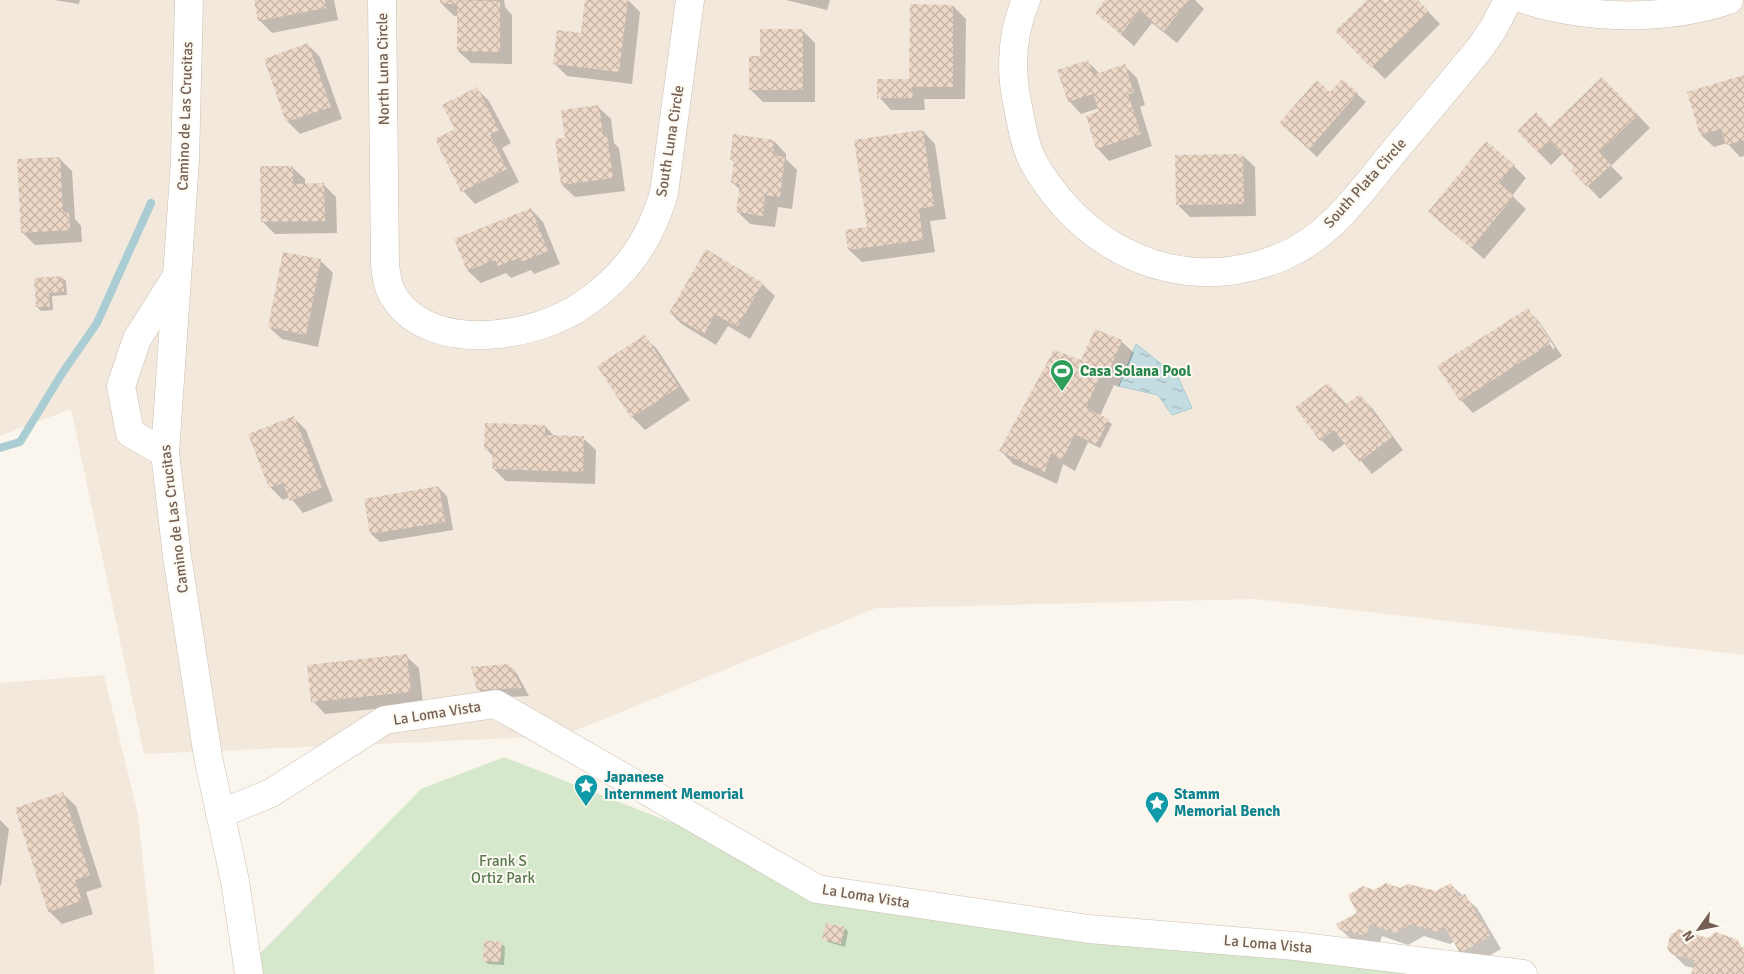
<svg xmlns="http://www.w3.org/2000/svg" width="1744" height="974" font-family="Signika,sans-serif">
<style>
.residential{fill:#f2e8dc}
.green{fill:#d6e8cc}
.water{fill:url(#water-ripples);stroke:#aaccd3}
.shadow{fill:#0003;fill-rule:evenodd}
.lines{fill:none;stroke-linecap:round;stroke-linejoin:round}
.stream{stroke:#aaccd3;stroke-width:8}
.building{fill:url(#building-cross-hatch)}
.minor-casing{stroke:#ccbfb3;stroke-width:29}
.minor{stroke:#fff;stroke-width:28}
.labels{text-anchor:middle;stroke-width:4;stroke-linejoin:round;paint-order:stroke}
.street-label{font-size:15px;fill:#745f52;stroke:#fdfaf3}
.leisure-label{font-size:15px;font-weight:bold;fill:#27864d;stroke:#fdfaf3;text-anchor:start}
.culture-label{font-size:15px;font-weight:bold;fill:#0d838f;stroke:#fdfaf3;text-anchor:start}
.park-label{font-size:15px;fill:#56784b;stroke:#fdfaf3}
</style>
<defs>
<pattern id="water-ripples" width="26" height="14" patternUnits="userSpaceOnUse" patternTransform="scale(1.25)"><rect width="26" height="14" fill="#c3dde3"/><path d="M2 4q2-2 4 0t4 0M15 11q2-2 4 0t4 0" fill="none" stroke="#a3b6bb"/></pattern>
<pattern id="building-cross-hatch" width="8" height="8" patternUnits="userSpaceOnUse" patternTransform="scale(1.25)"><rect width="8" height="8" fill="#edd8c7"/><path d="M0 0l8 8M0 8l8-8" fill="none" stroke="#c5b2a4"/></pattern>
</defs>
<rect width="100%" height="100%" fill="#fbf6ed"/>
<!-- residential -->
<g class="residential">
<path d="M0,0H1744V655L1255,599L876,608L562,736L144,754L71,409L0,436Z"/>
<path d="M104,675L138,815L155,974H0V683Z"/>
</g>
<!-- green -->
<path class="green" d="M504,757L854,894L1418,974H248V966L421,789Z"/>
<!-- water -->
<path class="water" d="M1136,344L1178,377L1192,408L1172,415L1158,395L1119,386Z"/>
<!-- shadow -->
<g class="shadow">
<path d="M54,0H80L79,4Z"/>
<path d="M255,0H334L338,20L272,33L259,20Z"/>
<path d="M441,0H504L505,7L512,15V64L471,63L458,51V16H454L441,3Z"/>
<path d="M586,0H628L640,12L632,84L567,76L554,63L582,35Z"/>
<path d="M786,0H830L827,10Z"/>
<path d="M1107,0H1195L1204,9L1177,43L1152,23L1134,46L1096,13Z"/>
<path d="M1369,0H1382L1386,4L1391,0H1417L1440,24L1385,79L1337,32Z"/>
<path d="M953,6L966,19L965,99H924L925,110H891L879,97L910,80Z"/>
<path d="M802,30L815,43V102H763L751,90Z"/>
<path d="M308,45L320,57L342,119L300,134L288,122L265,59Z"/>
<path d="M1088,62L1100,74L1125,66L1137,78L1145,105L1140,107L1152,146L1109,161L1097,148L1099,108L1081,114L1069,101Z"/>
<path d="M1744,77V156L1740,157L1727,143L1714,147L1701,135Z"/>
<path d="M1342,81L1366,102L1317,157L1289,131Z"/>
<path d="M477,89L489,101L511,143L502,148L519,182L475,204L463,191L436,140L457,129Z"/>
<path d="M1615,91L1650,128L1611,166L1623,178L1600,199L1572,170L1576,167L1563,153L1551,165L1518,131L1551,128Z"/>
<path d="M598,107L611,119L614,143L619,148L625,191L575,197L562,185L566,139Z"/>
<path d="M923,131L935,144L946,219L930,221L935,252L862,262L849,250L846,232L868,228Z"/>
<path d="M774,141L786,154V159L797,170L792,209L778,207L775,227L750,224L738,212L740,190L732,182L735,163L731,159Z"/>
<path d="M1242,155L1255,167L1256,216L1190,217L1177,204Z"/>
<path d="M59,158L72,171L75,219L81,226L82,242L35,245L22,232Z"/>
<path d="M1514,166L1526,178L1512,196L1526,209L1484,259L1430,212Z"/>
<path d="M292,167L305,179V185L323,184L336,197L337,233L275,234L262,221Z"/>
<path d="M531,209L543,222L560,264L534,274L531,270L511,278L506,273L481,283L468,271L456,239Z"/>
<path d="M321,261L333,273L318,347L282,339L269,327Z"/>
<path d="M62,278L66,281L67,295L52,296L53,310L41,311L37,307Z"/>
<path d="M762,284L775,296L750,339L728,326L716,345L683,325L670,313Z"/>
<path d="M1528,310L1540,323L1562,356L1473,413L1461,400ZM1536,323H1539L1555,348L1553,349Z"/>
<path d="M644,337L657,349L690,400L645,430L632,417L599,366Z"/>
<path d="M1121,341L1134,353L1119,387L1114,385L1100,416L1112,424L1100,448L1088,442L1075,471L1063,464L1057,484L1013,464L1001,451L1082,362Z"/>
<path d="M1328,384L1347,405L1359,396L1372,408L1403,450L1372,474L1346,443L1333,452L1321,440Z"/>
<path d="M293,417L306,430L333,501L303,513L290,497L283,500L270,487Z"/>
<path d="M545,426L555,437L583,438L596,450L595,484L506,481L494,469V457L486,449Z"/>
<path d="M438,487L447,496L453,530L380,542L371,534Z"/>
<path d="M406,656L419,668L423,704L325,714L313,701Z"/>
<path d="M509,665L517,674L529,696L487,698L479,690Z"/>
<path d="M63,794L76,806L102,887L86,892L93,914L62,924L49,911Z"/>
<path d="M0,820L9,829L1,885H0Z"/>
<path d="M1451,885L1477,908L1501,949L1474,965L1461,952L1455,941L1450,944L1424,936L1408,945L1382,936L1378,948L1353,941L1340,929L1359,913L1374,892L1401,889L1436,893Z"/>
<path d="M845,928L848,932L845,947L828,942L824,938Z"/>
<path d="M1709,939L1737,942L1744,949V974H1692L1694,968L1685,966L1672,953Z"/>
<path d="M501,943L505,947L504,965L488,964L484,960Z"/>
</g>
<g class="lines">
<!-- stream -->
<path class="stream" d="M0,448L20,442L63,372L97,323L151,203"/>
</g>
<!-- building -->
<g class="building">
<path d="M254,0H325L326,8L258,21Z"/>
<path d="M440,0L500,1V52L457,51V4H440Z"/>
<path d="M585,0H628L619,72L553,64L557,30L581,33Z"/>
<path d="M1105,0H1189L1164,31L1139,11L1121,34L1095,13Z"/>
<path d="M1367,0H1384L1386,3L1389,0H1418L1429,11L1371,68L1335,31Z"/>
<path d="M910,4L953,5V87H912L913,98H877V79H909Z"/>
<path d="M760,29H803V90H749V56H760Z"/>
<path d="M308,43L331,107L286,122L264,59Z"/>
<path d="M1088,60L1093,75L1125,64L1134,93L1128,94L1141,134L1096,149L1086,116L1099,111L1093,94L1068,102L1057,70Z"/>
<path d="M1744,75V140L1726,145L1721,129L1700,135L1687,92Z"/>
<path d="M1602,77L1638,115L1599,152L1611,165L1587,187L1571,170L1574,167L1550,141L1538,153L1517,131L1536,112L1550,127Z"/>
<path d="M1342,79L1358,93L1309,149L1279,123L1317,80L1330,92Z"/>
<path d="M477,87L499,130L490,135L507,169L461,192L435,139L455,129L442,105Z"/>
<path d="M599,105L603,135L607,134L613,178L561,185L555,139L565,138L561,110Z"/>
<path d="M923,130L934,206L919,209L923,240L848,250L845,230L867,227L854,140Z"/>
<path d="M733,134L774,140L773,155L785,157L780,197L765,195L763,216L736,212L740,184L731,183L734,160H730Z"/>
<path d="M1486,141L1515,165L1499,183L1514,196L1471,248L1428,212Z"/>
<path d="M1243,154L1244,204L1176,205L1175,155Z"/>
<path d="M60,157L63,212H69L70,230L21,233L17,159Z"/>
<path d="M260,166H293V184L324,183L325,221L261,222Z"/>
<path d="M531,208L548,251L521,262L519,258L498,266L495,260L467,271L454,239Z"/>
<path d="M706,249L763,283L737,327L715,314L704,334L669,313Z"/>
<path d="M283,252L321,259L306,335L268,327Z"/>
<path d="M62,276L64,292L49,293L50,307H36L34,278Z"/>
<path d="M1528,308L1551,343L1460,401L1437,366Z"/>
<path d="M1095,329L1122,340L1107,376L1101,373L1086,408L1109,419L1096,445L1075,434L1062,460L1051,453L1045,472L999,451L1054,350L1081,360Z"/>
<path d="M645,335L679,387L631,418L597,366Z"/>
<path d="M1328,383L1345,405L1360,394L1392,437L1359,462L1334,430L1320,441L1295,407Z"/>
<path d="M294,416L322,488L290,501L283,483L269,488L248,434Z"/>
<path d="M485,423L545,425V435L584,436L583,472L492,469L493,450H484Z"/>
<path d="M439,486L445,522L370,534L364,499Z"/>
<path d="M407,654L411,692L311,702L307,665Z"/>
<path d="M509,664L522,688L477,690L471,667Z"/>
<path d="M63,792L90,875L75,880L82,901L48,912L15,808Z"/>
<path d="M1386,883L1400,888L1408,884L1436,891L1451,883L1459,897L1465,894L1490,936L1460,953L1445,927L1437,932L1411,924L1395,933L1370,924L1366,936L1339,929L1336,924L1357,913L1348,895L1363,886L1374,890Z"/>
<path d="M826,923L845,927L841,944L822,939Z"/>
<path d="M1678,929L1708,938L1716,932L1738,940L1742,948L1744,947V974H1691L1695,960L1671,954L1667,948L1670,936Z"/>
<path d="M484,940L502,942L500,962L483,961Z"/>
</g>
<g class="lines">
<!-- minor casing -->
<g class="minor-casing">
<g id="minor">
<path d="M189,0L185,160L165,453L177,556L208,757L235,881L249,974"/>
<path d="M382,0L385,264C386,277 388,289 396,300C434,354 536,338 584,304C626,275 650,241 664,193L690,0"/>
<path d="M1026,0C1011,35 1010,71 1018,107C1021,123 1024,140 1030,155C1038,173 1051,190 1064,205C1122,269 1204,290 1284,256C1332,235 1363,189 1395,150C1424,116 1452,82 1480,48L1493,29L1508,0"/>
<path d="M1526,0C1590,20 1666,21 1729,0"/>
<path d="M165,453L130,433L121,386L137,339L175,279"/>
<path d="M220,814L271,793L385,720L496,704L817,889L1089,929L1295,946L1523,974"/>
</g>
</g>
<!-- minor -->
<use href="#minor" class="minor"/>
</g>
<!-- icons -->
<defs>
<g id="stadium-pin" transform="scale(1.25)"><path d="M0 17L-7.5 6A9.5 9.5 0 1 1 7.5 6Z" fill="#2e9e5b" stroke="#fdfaf3"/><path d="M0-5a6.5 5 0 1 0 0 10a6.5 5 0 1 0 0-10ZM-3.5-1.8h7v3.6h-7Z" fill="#fff"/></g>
<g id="sight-pin" transform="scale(1.25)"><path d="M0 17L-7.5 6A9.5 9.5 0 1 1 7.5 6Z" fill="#0f9aa8" stroke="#fdfaf3"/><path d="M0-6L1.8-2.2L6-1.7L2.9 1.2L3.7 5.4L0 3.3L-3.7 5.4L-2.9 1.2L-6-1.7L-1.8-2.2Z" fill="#fff"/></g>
</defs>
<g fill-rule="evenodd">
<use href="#stadium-pin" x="1062" y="371"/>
<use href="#sight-pin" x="586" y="786"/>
<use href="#sight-pin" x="1157" y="803"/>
</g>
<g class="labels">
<!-- street labels -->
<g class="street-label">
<text transform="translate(383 69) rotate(-91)" y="5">North Luna Circle</text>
<text transform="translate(185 116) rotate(-88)" y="5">Camino de Las Crucitas</text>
<text transform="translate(670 141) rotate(-81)" y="5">South Luna Circle</text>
<text transform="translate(1365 183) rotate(-48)" y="5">South Plata Circle</text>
<text transform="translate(174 519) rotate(-97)" y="5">Camino de Las Crucitas</text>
<text transform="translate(437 713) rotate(-9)" y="5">La Loma Vista</text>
<text transform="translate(866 896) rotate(9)" y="5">La Loma Vista</text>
<text transform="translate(1268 944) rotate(5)" y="5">La Loma Vista</text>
</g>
<!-- leisure labels -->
<g class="leisure-label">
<text x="1080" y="376">Casa Solana Pool</text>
</g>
<!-- culture labels -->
<g class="culture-label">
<text x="604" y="782">Japanese<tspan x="604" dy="17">Internment Memorial</tspan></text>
<text x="1174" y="799">Stamm<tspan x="1174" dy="17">Memorial Bench</tspan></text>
</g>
<!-- park labels -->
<g class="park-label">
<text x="503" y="866">Frank S<tspan x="503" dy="17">Ortiz Park</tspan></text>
</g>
</g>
<!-- north arrow -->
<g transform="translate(1699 929) rotate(237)" stroke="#fdfaf3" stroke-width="4" paint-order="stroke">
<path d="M0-4L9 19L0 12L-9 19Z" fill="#745f52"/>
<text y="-8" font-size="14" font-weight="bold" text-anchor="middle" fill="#745f52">N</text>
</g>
</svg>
